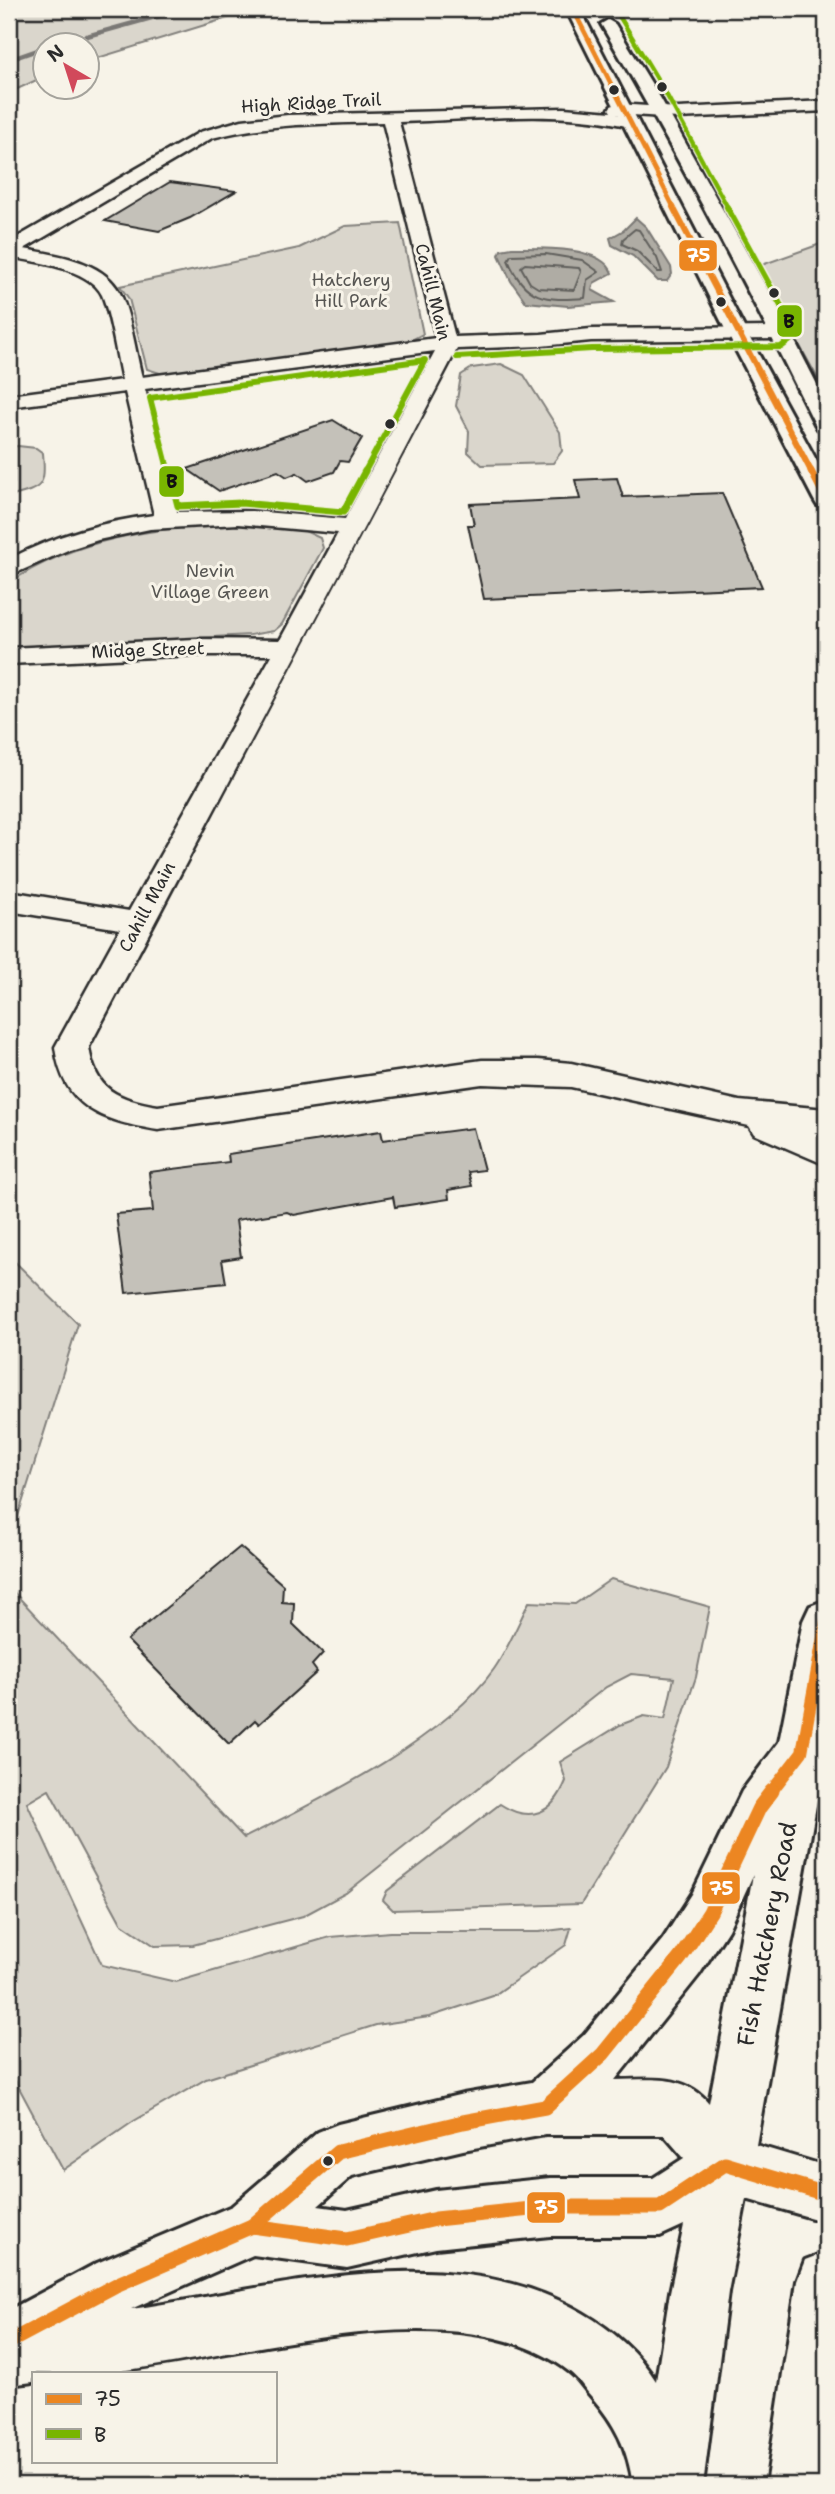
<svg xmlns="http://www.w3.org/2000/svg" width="835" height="2494" font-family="'Shantell Sans',sans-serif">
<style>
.green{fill:#dad6cc;stroke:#82807c;stroke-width:2}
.water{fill:#afaca4;stroke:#7a7874;stroke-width:2}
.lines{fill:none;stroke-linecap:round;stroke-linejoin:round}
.shore{stroke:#605f5b;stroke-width:2}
.stream{stroke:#7a7874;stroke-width:4.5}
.building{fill:#c4c1b9;stroke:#2b2b2b;stroke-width:2}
.street-casing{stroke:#2b2b2b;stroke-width:5}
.secondary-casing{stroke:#2b2b2b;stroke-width:6}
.street{fill:#f7f3e8;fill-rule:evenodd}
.secondary{fill:#f7f3e8;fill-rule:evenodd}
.bus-1-far4-casing{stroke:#f7f3e8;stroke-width:7}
.bus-1-far3-casing{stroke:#f7f3e8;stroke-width:9}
.bus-1-far2-casing{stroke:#f7f3e8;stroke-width:10}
.bus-1-far1-casing{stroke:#f7f3e8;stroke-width:18}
.bus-1-casing{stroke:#f7f3e8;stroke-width:20}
.bus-2-far2-casing{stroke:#f7f3e8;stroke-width:7}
.bus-2-far1-casing{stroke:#f7f3e8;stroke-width:9}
.bus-2-casing{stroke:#f7f3e8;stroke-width:10}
.bus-1-far4{stroke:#ec8620;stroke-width:4.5}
.bus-1-far3{stroke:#ec8620;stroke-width:6}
.bus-1-far2{stroke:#ec8620;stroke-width:7}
.bus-1-far1{stroke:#ec8620;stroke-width:12}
.bus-1{stroke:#ec8620;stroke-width:15}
.bus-2-far2{stroke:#78b500;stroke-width:4.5}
.bus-2-far1{stroke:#78b500;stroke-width:6}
.bus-2{stroke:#78b500;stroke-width:7}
.bus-dot{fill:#2b2b2b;stroke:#f7f3e8;stroke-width:2.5}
.labels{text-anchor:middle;stroke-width:6;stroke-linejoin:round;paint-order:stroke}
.far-street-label{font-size:18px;fill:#2b2b2b;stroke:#f7f3e8}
.far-park-label{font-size:18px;fill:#575653;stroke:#f7f3e8}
.near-street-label{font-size:24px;fill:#2b2b2b;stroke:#f7f3e8}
.line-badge{stroke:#f7f3e8;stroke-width:2.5}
.badge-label{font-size:19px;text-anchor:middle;font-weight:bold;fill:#fff}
.pale-badge-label{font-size:19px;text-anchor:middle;font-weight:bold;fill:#111}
</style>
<rect width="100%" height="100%" fill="#f7f3e8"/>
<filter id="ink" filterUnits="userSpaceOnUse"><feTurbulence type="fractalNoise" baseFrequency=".0143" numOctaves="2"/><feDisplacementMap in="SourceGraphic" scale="14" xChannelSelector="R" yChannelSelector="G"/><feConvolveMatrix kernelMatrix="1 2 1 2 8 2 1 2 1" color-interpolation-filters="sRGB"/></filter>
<g filter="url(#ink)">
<!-- green -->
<g class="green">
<path d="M9,9H257L88,61V46H46L45,76L9,93Z"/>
<path d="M400,223L423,334L406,343L163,374L147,369L129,299L120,286L299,248L345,226Z"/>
<path d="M826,242V393L756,267Z"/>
<path d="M501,364L524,375L560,432L562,451L553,463L482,465L468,452L469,431L456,406L461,375L472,368Z"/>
<path d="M18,446L36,448L43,453C46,488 42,488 9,497V487L14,483V458L9,457V447Z"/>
<path d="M234,524L305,531L320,538L323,548L282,624L274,631L250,635L9,648V583C74,539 156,527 234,524Z"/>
<path d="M9,1256L78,1324L9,1545Z"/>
<path d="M611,1579L710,1607L696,1677L666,1767L581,1904L393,1910L383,1900L387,1891L500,1804C531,1824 553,1813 566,1781L560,1762L620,1725L644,1716L665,1719L674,1678L631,1674L606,1687L346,1893L303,1916L193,1945L155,1946L121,1923L49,1790L27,1803L102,1965L176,1982L330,1937L390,1932H539L571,1928L566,1945L493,1996L429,2017L376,2025L206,2079L134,2121L63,2170L9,2069V1587L244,1838C320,1800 445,1739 494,1669C508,1649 518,1624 529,1602L575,1604Z"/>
</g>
<!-- water -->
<g class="water">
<path d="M636,218L646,227L671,267L672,274L667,281H658L633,256L612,245L610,238L624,230Z"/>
<path d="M512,248C537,248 602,245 612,273L594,283L592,290L614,302L568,306L526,302L511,281L499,255L501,250Z"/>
</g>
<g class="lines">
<!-- shore -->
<g class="shore">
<path d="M635,229L639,230L657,258L662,272H658L637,251L622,244L623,239Z"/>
<path d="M546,254L582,260L599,272L587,280L585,298C545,301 525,300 508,260L511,255Z"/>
<path d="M525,264L579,268L581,272L574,290L538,288L530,283L521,267Z"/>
</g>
<!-- stream -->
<g class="stream">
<path d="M51,46L184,9"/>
<path d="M9,60L46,47"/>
</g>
</g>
<!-- building -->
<g class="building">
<path d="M170,182L236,191L190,218L159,231L105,221Z"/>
<path d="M333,420L362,438L348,462L340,461L334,472L308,481L297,473L287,477L278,471L219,491L187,469Z"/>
<path d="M617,478L623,497L722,493L762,587L484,599L468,525H474L470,504L580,499L575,480Z"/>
<path d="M473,1128L484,1170L468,1172L472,1186L448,1190L449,1199L395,1207L393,1197L294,1215L287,1212L236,1220L241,1257L222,1260L226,1283L126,1293L116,1214L153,1211L149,1172L229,1162L228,1154L381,1131L383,1140Z"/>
<path d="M240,1547L283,1585L282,1602L294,1603L293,1624L323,1653L312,1665L317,1672L259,1724L255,1720L229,1744L127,1640Z"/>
</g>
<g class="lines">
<!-- street casing -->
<g class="street-casing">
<path id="street" d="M826,101V111L678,118L617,114L636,119L638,122L630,127C558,109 473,120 399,122L455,337L541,334L591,329L780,327L787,329L790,333L787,337L780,339L591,341L541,346L457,349C336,583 211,814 89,1047C95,1091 118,1099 158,1106L482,1060H538L571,1063L739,1101L826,1109V1133L814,1132L826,1138V1165L754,1134L749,1126L571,1087L482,1084L158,1130C104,1121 63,1109 55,1047L120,929L9,911V891L129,911L272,655H196L9,664V648L196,639L280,640L338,533L238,524L150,529L98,540L70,549L9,576V559C54,536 104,521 154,515L125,392L9,407V395L122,380C117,358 110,313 102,295C89,268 35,262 9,257V242L200,132L242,120L288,115L564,108L611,112L609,109L611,106L617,104L678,108ZM383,122L436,338L142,377C136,354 130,312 120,293C103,260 56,255 24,249L212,138C268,123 325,124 383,122ZM435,351L345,519L252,511L177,512L145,389Z"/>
</g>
<!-- secondary casing -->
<g class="secondary-casing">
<g id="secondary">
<path d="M566,9H580L747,333L826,478V507L817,505L814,500L727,333Z"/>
<path d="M608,20L615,24L661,99L783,318L826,402V431L818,429L815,424C748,288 677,154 601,24Z"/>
<path d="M826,1600V1749L756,2145L826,2166V2222L746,2199L728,2292L703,2485H633C628,2448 615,2424 591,2396C584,2388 578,2378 570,2372C455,2282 230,2363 97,2373C76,2375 54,2373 33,2373V2382L9,2385V2310L97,2263L232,2206L318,2132L338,2124L463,2094L532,2082L584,2035L663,1939L692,1894L742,1791L779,1742L803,1621L810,1606ZM753,1875L709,2103C683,2073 652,2080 615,2080L699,1975L728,1930ZM545,2135H664L684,2158L653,2178H550L436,2190L347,2210L318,2206L352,2176L463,2150ZM684,2225L670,2292L656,2381C638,2352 612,2330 583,2313C449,2234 274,2289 131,2309L253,2255L347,2268L436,2248L550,2236H660Z"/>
<path d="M826,2252V2485H766L797,2281L805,2260Z"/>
</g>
</g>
<!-- street -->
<use href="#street" class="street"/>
<!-- secondary -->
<use href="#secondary" class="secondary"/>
<!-- bus-1-far4 casing -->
<g class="bus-1-far4-casing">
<path id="bus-1-far4" d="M573,9L674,208"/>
</g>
<!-- bus-1-far3 casing -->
<g class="bus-1-far3-casing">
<path id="bus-1-far3" d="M673,207L812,473"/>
</g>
<!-- bus-1-far2 casing -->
<g class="bus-1-far2-casing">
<path id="bus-1-far2" d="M811,471L826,500"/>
</g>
<!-- bus-1-far1 casing -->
<g class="bus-1-far1-casing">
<path id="bus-1-far1" d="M771,1792L802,1752L826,1621"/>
</g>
<!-- bus-1 casing -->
<g class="bus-1-casing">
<g id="bus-1">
<path d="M252,2226L347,2239L436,2219L550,2207H660L725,2164L826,2194"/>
<path d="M9,2342L118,2284L252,2226L338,2152L463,2122L545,2107L603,2054L681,1957L710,1912L759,1808L772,1791"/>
</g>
</g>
<!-- bus-2-far2 casing -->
<g class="bus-2-far2-casing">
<path id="bus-2-far2" d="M615,9L665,92L728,208"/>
</g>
<!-- bus-2-far1 casing -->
<g class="bus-2-far1-casing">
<g id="bus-2-far1">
<path d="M457,357L592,349L781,347L793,338L792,326L727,207"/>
<path d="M169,473L150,398L425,360L364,473"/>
</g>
</g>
<!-- bus-2 casing -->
<g class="bus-2-casing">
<path id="bus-2" d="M169,471L178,506L241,503L343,512L365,471"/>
</g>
<!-- bus-1-far4 -->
<use href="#bus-1-far4" class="bus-1-far4"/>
<!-- bus-1-far3 -->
<use href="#bus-1-far3" class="bus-1-far3"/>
<!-- bus-1-far2 -->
<use href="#bus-1-far2" class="bus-1-far2"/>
<!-- bus-1-far1 -->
<use href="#bus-1-far1" class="bus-1-far1"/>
<!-- bus-1 -->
<use href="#bus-1" class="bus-1"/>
<!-- bus-2-far2 -->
<use href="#bus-2-far2" class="bus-2-far2"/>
<!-- bus-2-far1 -->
<use href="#bus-2-far1" class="bus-2-far1"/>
<!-- bus-2 -->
<use href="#bus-2" class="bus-2"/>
</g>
</g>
<!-- markers -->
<g class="bus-dot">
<circle cx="662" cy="87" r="6"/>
<circle cx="614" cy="90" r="6"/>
<circle cx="774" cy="293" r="6"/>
<circle cx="721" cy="302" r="6"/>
<circle cx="390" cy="424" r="6"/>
<circle cx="328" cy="2161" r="6"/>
</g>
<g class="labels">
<!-- far-street labels -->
<g class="far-street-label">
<text transform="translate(311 103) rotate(-3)" y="6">High Ridge Trail</text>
<text transform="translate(433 292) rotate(76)" y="6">Cahill Main</text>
<text transform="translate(148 650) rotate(-2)" y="6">Midge Street</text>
<text transform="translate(147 907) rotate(-62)" y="6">Cahill Main</text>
</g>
<!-- far-park labels -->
<g class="far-park-label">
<text x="351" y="286">Hatchery<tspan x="351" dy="21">Hill Park</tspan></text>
<text x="210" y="577">Nevin<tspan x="210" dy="21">Village Green</tspan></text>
</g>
<!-- near-street labels -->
<g class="near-street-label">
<text transform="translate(767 1934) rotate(-79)" y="8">Fish Hatchery Road</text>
</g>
</g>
<g class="line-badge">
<rect x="678" y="239" width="40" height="33" rx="7" fill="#ec8620"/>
<rect x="776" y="304" width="27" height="34" rx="7" fill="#78b500"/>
<rect x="158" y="465" width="27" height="33" rx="7" fill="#78b500"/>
<rect x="701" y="1871" width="40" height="34" rx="7" fill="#ec8620"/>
<rect x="526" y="2191" width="40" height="33" rx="7" fill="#ec8620"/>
</g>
<g class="badge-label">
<text x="698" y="262">75</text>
<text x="721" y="1895">75</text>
<text x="546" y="2214">75</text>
</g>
<g class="pale-badge-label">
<text x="789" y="328">B</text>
<text x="172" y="488">B</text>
</g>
<!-- margin -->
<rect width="835" height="2494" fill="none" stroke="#f7f3e8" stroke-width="35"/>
<rect x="18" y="18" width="800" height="2459" fill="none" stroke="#2b2b2b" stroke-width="2.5" filter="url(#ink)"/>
<!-- legend -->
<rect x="32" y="2372" width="245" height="91" fill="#f7f3e8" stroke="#a5a39c" stroke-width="2"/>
<rect x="46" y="2394" width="35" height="10" fill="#ec8620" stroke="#a5a39c" stroke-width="2"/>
<text x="94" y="2406" font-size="21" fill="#2b2b2b">75</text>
<rect x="46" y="2429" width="35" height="10" fill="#78b500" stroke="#a5a39c" stroke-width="2"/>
<text x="94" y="2442" font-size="21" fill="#2b2b2b">B</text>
<!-- north arrow -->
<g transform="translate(66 66) rotate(321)"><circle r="33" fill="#f7f3e8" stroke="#a5a39c" stroke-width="2"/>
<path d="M0-5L12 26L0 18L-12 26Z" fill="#d1495b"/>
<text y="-10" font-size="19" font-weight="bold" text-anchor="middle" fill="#2b2b2b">N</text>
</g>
</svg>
